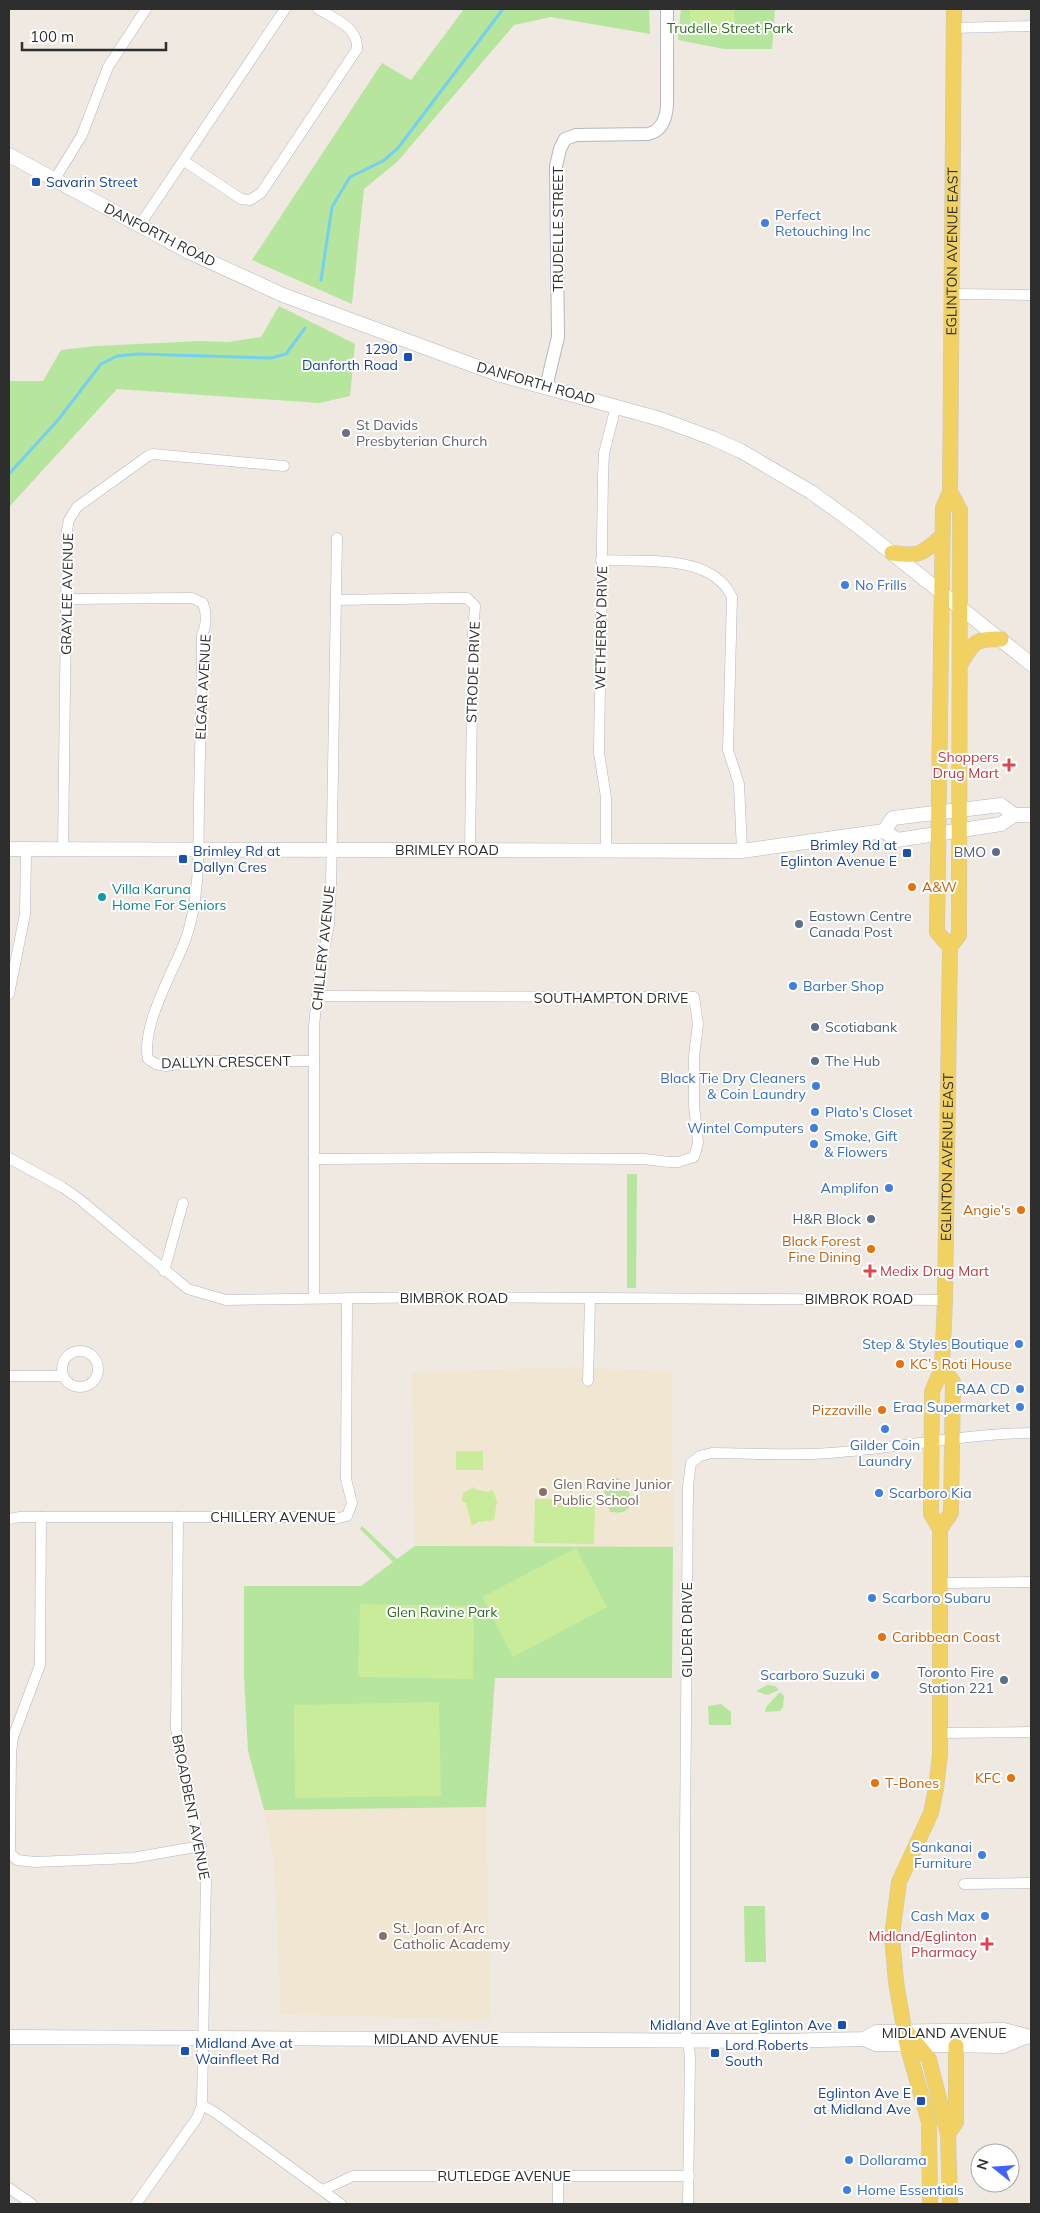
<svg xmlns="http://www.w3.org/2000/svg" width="1040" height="2213" font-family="Mulish,sans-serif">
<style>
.education{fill:#f0e6d1}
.green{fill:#b6e59e}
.pitch{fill:#c9ec9a}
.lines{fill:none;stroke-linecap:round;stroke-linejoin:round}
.stream{stroke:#75cff0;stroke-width:3}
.minor-casing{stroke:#b4b7c1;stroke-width:11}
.tertiary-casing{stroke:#b4b7c1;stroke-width:14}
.secondary-casing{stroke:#b4b7c1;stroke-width:15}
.primary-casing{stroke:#c9c9c9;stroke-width:16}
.minor{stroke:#fff;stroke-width:10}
.tertiary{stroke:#fff;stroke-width:12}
.secondary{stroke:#fff;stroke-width:14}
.primary{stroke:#f2d163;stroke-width:15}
.transit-dot{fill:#1a4fb4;stroke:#fff;stroke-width:2}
.shop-dot{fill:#3f7fe0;stroke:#fff;stroke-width:2}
.worship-dot{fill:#6b7280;stroke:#fff;stroke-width:2}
.health-dot{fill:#e0444e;stroke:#fff;stroke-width:2}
.service-dot{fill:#5c6f8a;stroke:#fff;stroke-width:2}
.food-dot{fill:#e8710a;stroke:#fff;stroke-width:2}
.culture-dot{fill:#0f9aa8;stroke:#fff;stroke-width:2}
.education-dot{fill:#8d6e63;stroke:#fff;stroke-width:2}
.labels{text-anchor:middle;stroke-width:4;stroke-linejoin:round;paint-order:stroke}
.park-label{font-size:14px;fill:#2c6e1b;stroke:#fff}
.transit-label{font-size:14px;fill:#164399;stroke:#fff;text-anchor:start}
.shop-label{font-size:14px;fill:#366cbe;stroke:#fff;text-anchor:start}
.street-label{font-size:14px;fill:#2e2e2e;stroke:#fff}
.worship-label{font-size:14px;fill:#5b616d;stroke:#fff;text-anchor:start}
.health-label{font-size:14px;fill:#be3a42;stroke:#fff;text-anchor:end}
.service-label{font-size:14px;fill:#4e5e75;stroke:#fff;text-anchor:end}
.food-label{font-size:14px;fill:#c56008;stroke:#fff;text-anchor:start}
.culture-label{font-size:14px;fill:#0d838f;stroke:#fff;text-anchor:start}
.education-label{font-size:14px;fill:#785e54;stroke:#fff;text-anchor:start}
</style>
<rect width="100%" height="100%" fill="#efe9e1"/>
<!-- education -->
<g class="education">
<path d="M569,1367L672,1372L673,1547L415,1546L412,1373Z"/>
<path d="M486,1807L490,2020L281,2014L274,1858L264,1810Z"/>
</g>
<!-- green -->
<g class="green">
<path d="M464,9H649L650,34L551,17L514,25L397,162L364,189L352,304L252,260L382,63L411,80Z"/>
<path d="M681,9H775L772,49H724L678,40Z"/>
<path d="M279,306L355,344L350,396L319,403L117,389L9,507V381H43L61,350L96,346L200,341L228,342L261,337Z"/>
<path d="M627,1174H637L636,1288H627Z"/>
<path d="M614,1477C627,1480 639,1506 623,1512C619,1513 614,1512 610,1512L603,1488Z"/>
<path d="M362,1526L397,1559L415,1546L673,1547L672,1678H495L486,1807L264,1810L248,1751L244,1677V1586H361L393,1562L360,1529Z"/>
<path d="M767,1685L775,1686L779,1690L767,1695L756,1691Z"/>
<path d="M780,1692L784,1696L783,1707L780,1711L765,1712L766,1707Z"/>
<path d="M721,1704L731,1712V1725H709L708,1706Z"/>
<path d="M744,1906H765L766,1962H745Z"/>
</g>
<!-- pitch -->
<g class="pitch">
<rect x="690" y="9" width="44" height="20"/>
<rect x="456" y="1451" width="27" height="19"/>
<path d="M474,1487L477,1490L489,1492L492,1489L497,1501L494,1520L478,1522L472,1526L466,1503L462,1502L463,1493Z"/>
<path d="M535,1499L595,1500L594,1544L534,1543Z"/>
<path d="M576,1548L607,1607L513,1657L482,1597Z"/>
<path d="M360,1604L474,1606L473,1679L358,1677Z"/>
<path d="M439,1702L441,1796L295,1798L294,1705Z"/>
</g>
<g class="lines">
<!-- stream -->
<g class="stream">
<path d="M321,280L332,207L350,177L383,161L398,148L503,9"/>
<path d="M9,474L58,420L101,364L117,356L138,354L271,358L286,354L305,328"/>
</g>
<!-- minor casing -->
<g class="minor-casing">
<g id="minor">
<path d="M953,28L1031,26"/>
<path d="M184,161L241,199L250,200L261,193L357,49C359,27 333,18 318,9"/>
<path d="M55,179L82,135L108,67L146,9"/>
<path d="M139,226L285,9"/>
<path d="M952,294L1031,295"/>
<path d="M601,560C642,562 712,553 732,597L728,750L739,784L742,851"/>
<path d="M67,599L192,598L203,603C207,615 207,624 202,635C202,691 200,746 199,802C198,847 201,898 185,941C173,972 141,1026 148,1059L156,1064L166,1066L199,1061H314"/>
<path d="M336,600L455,598H467L475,606L473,634L470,850"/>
<path d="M63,849L67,530L69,520L77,507L148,456L153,454L284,466"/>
<path d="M606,851V797L599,753L603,476L604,453L616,406"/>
<path d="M9,994L25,914L26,849"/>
<path d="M9,1158L62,1187L78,1198L188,1289L226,1300L445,1297L945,1300"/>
<path d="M314,1159L486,1158L644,1159L669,1162H678L694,1157L698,1143L694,1105V1056L698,1024L694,997L317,996"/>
<path d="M164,1271L183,1203"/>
<path d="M314,1298V1026L319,977L329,924L331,886L337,538"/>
<circle cx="80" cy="1369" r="18"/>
<path d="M9,1376H63"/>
<path d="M588,1381L590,1299"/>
<path d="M41,1517L40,1665L13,1737L11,1753L10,1853L17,1860L35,1862L132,1858L201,1846"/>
<path d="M9,1519L20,1517H304L334,1519L347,1516L352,1503L346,1479L347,1298"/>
<path d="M940,1583L1031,1582"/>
<path d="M940,1733L1031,1732"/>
<path d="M964,1884L1031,1883"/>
<path d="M202,2105L216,2113L341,2204"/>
<path d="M9,2188L32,2204"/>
<path d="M323,2190L353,2176H689"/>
<path d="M136,2204L197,2118L202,2105L206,1878L176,1729L178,1517"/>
<path d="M558,2204V2176"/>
<path d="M688,2204L690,2056L685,2025V1836L688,1486L691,1463L700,1456L712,1453C751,1453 791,1456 830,1453C897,1448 964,1434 1031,1433"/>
</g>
</g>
<!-- tertiary casing -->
<g class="tertiary-casing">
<path id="tertiary" d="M546,387L558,337L556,166L560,149L565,139L576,135L648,134C662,131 666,118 667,106V9"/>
</g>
<!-- secondary casing -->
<g class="secondary-casing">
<g id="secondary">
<path d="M9,155L189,252L283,295L497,374L660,419L712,438L741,451L811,492L858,526L1031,664"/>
<path d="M884,831L893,818L1001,805L1014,815"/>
<path d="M9,849L742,851L884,831L897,840L1001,824L1014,815H1031"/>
<path d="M9,2037L780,2041L864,2039L877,2032L1004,2030L1031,2037"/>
<path d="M864,2039L876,2044L1003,2046L1025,2037"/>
</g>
</g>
<!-- primary casing -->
<g class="primary-casing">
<g id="primary">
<path d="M892,553C920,557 922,554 942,536"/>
<path d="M961,663C974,641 975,639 1001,639"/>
<path id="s1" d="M950,947L937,932L943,508L950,492L954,9"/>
<path d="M940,1529L951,1513L953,1382L942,1368"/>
<path d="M906,2031L929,2059L948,2134L950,2204"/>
<path d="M948,2134L956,2122V2046"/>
<path id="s2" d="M930,2204L929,2122L907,2045L896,1982L892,1936L899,1882L931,1813L936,1788L940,1755V1529L931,1514L932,1392L942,1368L945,1300L950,947L959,935L960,510L950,492"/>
</g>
</g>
<!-- minor -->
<use href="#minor" class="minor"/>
<!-- tertiary -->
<use href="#tertiary" class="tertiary"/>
<!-- secondary -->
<use href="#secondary" class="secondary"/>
<!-- primary -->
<use href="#primary" class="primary"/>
</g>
<!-- markers -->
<g class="transit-dot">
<rect x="31" y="177" width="10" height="10" rx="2.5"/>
<rect x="403" y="352" width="10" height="10" rx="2.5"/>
<rect x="902" y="848" width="10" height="10" rx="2.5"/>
<rect x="178" y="854" width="10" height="10" rx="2.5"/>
<rect x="837" y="2020" width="10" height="10" rx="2.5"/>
<rect x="180" y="2046" width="10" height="10" rx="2.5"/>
<rect x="710" y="2048" width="10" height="10" rx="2.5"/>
<rect x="916" y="2096" width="10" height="10" rx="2.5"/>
</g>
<g class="shop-dot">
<circle cx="765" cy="223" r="5"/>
<circle cx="845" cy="585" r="5"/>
<circle cx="793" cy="986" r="5"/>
<circle cx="816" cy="1086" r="5"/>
<circle cx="815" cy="1112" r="5"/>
<circle cx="814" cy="1128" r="5"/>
<circle cx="814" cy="1144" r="5"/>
<circle cx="889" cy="1188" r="5"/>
<circle cx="1019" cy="1344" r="5"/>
<circle cx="1020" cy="1389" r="5"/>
<circle cx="1020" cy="1407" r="5"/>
<circle cx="885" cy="1429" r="5"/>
<circle cx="879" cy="1493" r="5"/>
<circle cx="872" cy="1598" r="5"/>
<circle cx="875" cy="1675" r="5"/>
<circle cx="982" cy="1855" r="5"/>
<circle cx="985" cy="1916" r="5"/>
<circle cx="849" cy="2160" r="5"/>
<circle cx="847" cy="2190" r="5"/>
</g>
<circle class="worship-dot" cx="346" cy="433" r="5"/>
<g class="health-dot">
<path d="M1006.5 757.5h5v5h5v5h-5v5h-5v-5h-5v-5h5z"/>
<path d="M867.5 1263.5h5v5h5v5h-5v5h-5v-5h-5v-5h5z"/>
<path d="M984.5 1936.5h5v5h5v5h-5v5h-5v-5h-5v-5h5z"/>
</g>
<g class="service-dot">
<circle cx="996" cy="852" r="5"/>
<circle cx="799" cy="924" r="5"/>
<circle cx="815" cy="1027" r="5"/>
<circle cx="815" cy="1061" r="5"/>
<circle cx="871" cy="1219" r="5"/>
<circle cx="1004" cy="1680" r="5"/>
</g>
<g class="food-dot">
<circle cx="912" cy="887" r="5"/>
<circle cx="1021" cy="1210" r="5"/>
<circle cx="871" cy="1249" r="5"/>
<circle cx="900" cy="1364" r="5"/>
<circle cx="882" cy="1410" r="5"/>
<circle cx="882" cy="1637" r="5"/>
<circle cx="1011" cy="1778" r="5"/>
<circle cx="875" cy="1783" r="5"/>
</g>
<circle class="culture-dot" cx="102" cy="897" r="5"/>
<g class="education-dot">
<circle cx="543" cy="1492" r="5"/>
<circle cx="383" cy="1936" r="5"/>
</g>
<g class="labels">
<!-- park labels -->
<g class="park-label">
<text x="730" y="33">Trudelle Street Park</text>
<text x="442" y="1617">Glen Ravine Park</text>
</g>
<!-- transit labels -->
<g class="transit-label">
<text x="46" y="187">Savarin Street</text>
<text x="398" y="354" text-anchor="end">1290<tspan x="398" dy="16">Danforth Road</tspan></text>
<text x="897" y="850" text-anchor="end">Brimley Rd at<tspan x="897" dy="16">Eglinton Avenue E</tspan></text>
<text x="193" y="856">Brimley Rd at<tspan x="193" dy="16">Dallyn Cres</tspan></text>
<text x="832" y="2030" text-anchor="end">Midland Ave at Eglinton Ave</text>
<text x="195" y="2048">Midland Ave at<tspan x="195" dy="16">Wainfleet Rd</tspan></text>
<text x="725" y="2050">Lord Roberts<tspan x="725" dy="16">South</tspan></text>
<text x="911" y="2098" text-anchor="end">Eglinton Ave E<tspan x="911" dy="16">at Midland Ave</tspan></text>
</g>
<!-- shop labels -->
<g class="shop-label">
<text x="775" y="220">Perfect<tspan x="775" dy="16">Retouching Inc</tspan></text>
<text x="855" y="590">No Frills</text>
<text x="803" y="991">Barber Shop</text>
<text x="806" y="1083" text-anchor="end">Black Tie Dry Cleaners<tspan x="806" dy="16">&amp; Coin Laundry</tspan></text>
<text x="825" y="1117">Plato's Closet</text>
<text x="804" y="1133" text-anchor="end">Wintel Computers</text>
<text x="824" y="1141">Smoke, Gift<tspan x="824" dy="16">&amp; Flowers</tspan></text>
<text x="879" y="1193" text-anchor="end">Amplifon</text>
<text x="1009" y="1349" text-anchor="end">Step &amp; Styles Boutique</text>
<text x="1010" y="1394" text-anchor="end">RAA CD</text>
<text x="1010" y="1412" text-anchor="end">Eraa Supermarket</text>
<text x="885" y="1450" text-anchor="middle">Gilder Coin<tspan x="885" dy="16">Laundry</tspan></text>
<text x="889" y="1498">Scarboro Kia</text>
<text x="882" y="1603">Scarboro Subaru</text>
<text x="865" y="1680" text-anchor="end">Scarboro Suzuki</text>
<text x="972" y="1852" text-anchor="end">Sankanai<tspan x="972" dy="16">Furniture</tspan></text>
<text x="975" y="1921" text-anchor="end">Cash Max</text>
<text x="859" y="2165">Dollarama</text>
<text x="857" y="2195">Home Essentials</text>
</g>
<!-- street labels -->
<g class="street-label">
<text transform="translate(558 229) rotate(-90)" y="5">TRUDELLE STREET</text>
<text transform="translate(160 235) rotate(27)" y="5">DANFORTH ROAD</text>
<text dy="5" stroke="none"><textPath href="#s1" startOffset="702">EGLINTON AVENUE EAST</textPath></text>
<text transform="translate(536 383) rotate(16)" y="5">DANFORTH ROAD</text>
<text transform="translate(67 594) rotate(-89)" y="5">GRAYLEE AVENUE</text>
<text transform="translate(601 628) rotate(-89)" y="5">WETHERBY DRIVE</text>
<text transform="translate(473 672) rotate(-88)" y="5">STRODE DRIVE</text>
<text transform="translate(203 687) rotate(-87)" y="5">ELGAR AVENUE</text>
<text x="447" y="855">BRIMLEY ROAD</text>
<text transform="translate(323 948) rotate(-84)" y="5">CHILLERY AVENUE</text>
<text x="611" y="1003">SOUTHAMPTON DRIVE</text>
<text transform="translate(226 1062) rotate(-1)" y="5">DALLYN CRESCENT</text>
<text dy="5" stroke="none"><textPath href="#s2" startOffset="1064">EGLINTON AVENUE EAST</textPath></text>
<text x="454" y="1303">BIMBROK ROAD</text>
<text x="859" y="1304">BIMBROK ROAD</text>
<text x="273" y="1522">CHILLERY AVENUE</text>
<text transform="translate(687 1630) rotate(-90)" y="5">GILDER DRIVE</text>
<text transform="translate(191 1807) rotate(79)" y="5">BROADBENT AVENUE</text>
<text x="944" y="2038">MIDLAND AVENUE</text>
<text x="436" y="2044">MIDLAND AVENUE</text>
<text x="504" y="2181">RUTLEDGE AVENUE</text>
</g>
<!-- worship labels -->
<g class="worship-label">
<text x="356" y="430">St Davids<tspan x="356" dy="16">Presbyterian Church</tspan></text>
</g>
<!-- health labels -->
<g class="health-label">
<text x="999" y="762">Shoppers<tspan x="999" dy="16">Drug Mart</tspan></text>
<text x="880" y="1276" text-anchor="start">Medix Drug Mart</text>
<text x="977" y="1941">Midland/Eglinton<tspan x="977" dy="16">Pharmacy</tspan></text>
</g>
<!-- service labels -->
<g class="service-label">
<text x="986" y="857">BMO</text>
<text x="809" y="921" text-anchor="start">Eastown Centre<tspan x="809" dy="16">Canada Post</tspan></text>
<text x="825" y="1032" text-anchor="start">Scotiabank</text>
<text x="825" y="1066" text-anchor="start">The Hub</text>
<text x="861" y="1224">H&amp;R Block</text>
<text x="994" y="1677">Toronto Fire<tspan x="994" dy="16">Station 221</tspan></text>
</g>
<!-- food labels -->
<g class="food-label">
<text x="922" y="892">A&amp;W</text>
<text x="1011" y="1215" text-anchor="end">Angie's</text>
<text x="861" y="1246" text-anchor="end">Black Forest<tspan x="861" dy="16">Fine Dining</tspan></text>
<text x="910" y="1369">KC’s Roti House</text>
<text x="872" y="1415" text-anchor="end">Pizzaville</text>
<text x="892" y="1642">Caribbean Coast</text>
<text x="1001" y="1783" text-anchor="end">KFC</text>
<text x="885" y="1788">T-Bones</text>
</g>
<!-- culture labels -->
<g class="culture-label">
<text x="112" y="894">Villa Karuna<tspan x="112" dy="16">Home For Seniors</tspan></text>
</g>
<!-- education labels -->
<g class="education-label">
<text x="553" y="1489">Glen Ravine Junior<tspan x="553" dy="16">Public School</tspan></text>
<text x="393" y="1933">St. Joan of Arc<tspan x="393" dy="16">Catholic Academy</tspan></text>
</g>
</g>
<!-- border -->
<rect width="1040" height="2213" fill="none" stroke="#2e2e2e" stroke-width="20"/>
<!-- north arrow -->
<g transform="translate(995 2168) rotate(287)"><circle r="24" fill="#ffffff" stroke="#ababab"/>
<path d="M0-4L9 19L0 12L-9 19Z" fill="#4264fb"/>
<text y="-8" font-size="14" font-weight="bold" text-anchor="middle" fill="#2e2e2e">N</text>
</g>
<!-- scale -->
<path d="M22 42v8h144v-8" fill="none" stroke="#2e2e2e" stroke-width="2.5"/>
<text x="30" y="42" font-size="15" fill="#2e2e2e" stroke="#ffffff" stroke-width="4" paint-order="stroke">100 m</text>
</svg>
